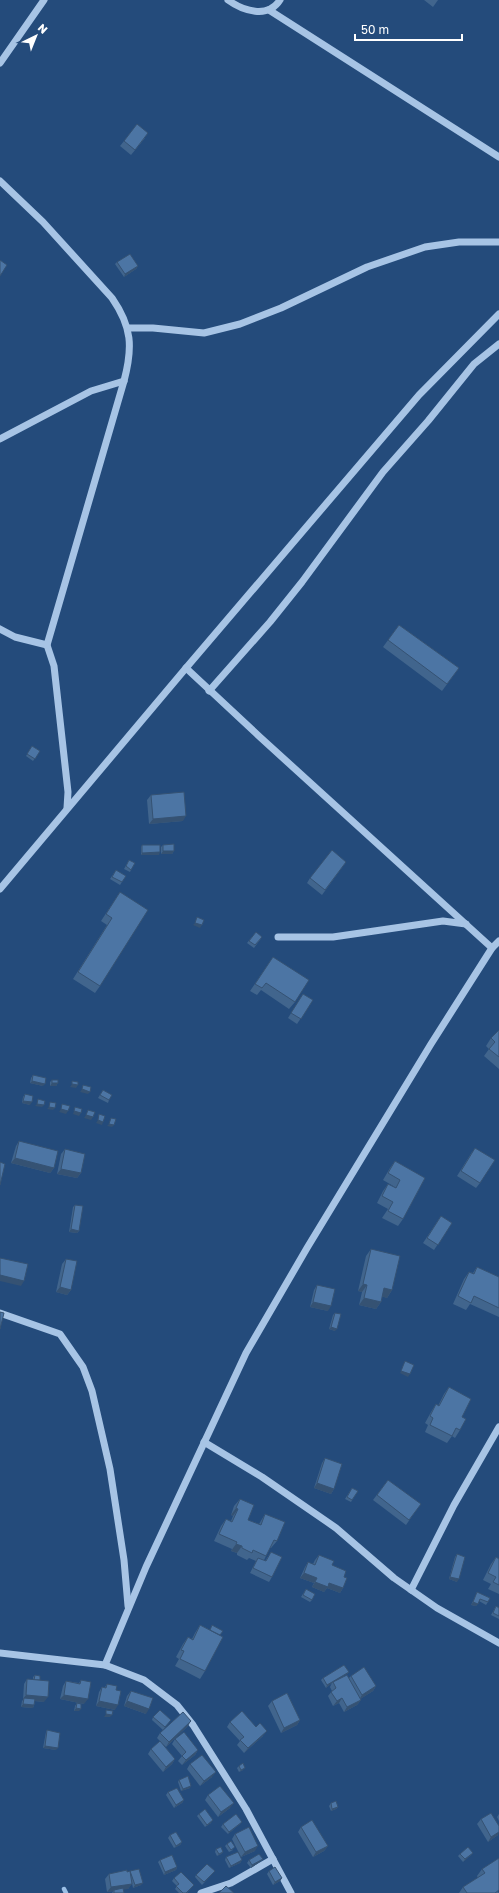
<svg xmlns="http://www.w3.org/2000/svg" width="499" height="1893" font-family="'Golos Text',sans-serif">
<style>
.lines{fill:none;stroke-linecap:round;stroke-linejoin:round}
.stream{stroke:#9bbfe5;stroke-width:4.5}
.minor{stroke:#a7c4e5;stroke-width:7}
.wall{fill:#41658d}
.shaded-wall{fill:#355273}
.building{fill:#4c75a4;stroke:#355273}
</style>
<rect width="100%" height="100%" fill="#244b7b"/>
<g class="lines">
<!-- stream -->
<path class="stream" d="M64,1889L66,1893"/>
<!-- minor -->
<g class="minor">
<path d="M228,0C243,11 268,19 280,0"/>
<path d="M269,10L499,157"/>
<path d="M0,63L44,0"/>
<path d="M0,181L43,222L112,298C132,327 133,347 124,381L47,645L54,666L68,792L67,808"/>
<path d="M128,328H153L204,333L240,324L281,308L367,267L425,247L459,242H499"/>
<path d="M0,439L91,391L124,381"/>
<path d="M0,629L15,637L47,645"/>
<path d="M186,668L261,738L492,948"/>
<path d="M209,691L270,622L302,582L383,472L428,421L474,364L499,344"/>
<path d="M0,889L186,668L419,395L499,314"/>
<path d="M278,937H333L443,921L466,924"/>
<path d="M0,1313L60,1334L83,1367L92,1391L110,1469L124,1560L128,1606"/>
<path d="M204,1442L262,1477L336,1528L394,1578L437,1608L499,1643"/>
<path d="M411,1590L454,1505L499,1427"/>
<path d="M0,1653L105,1665L146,1567L246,1353L307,1248L431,1044L492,948L499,941"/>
<path d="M105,1665L144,1680L177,1705L193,1725L246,1809L291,1893"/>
<path d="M201,1893L231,1883L273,1859"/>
</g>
</g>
<!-- wall -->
<g class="wall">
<path d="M424,0H438L433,7Z"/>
<path d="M145,138L131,155L120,146L124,141Z"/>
<path d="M117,262L138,266L136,269L124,277L115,264Z"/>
<path d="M399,625L459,668L442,691L383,647Z"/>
<path d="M32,746L40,751L33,761L26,756Z"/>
<path d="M151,795L183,821L149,824L147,800Z"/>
<path d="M142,845L159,855H141V847Z"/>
<path d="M163,845L174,851L172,854H161V847Z"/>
<path d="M129,860L131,870L130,872L124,869Z"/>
<path d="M346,862L322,895L307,883L310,878Z"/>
<path d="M116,870L122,882L120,885L110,879Z"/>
<path d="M120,892L100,986L95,993L73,979L107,925L101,921Z"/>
<path d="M256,932L262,937L254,948L247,943Z"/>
<path d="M273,957L295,1002L289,1009L261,990L257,995L250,991Z"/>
<path d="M303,994L313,1000L297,1024L288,1018Z"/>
<path d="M499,1030V1069L484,1056L489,1049L486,1046L491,1038Z"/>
<path d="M33,1075L43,1086L30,1083L31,1078Z"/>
<path d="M52,1080L58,1083L56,1086H50V1082Z"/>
<path d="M103,1090L109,1100L108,1103L98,1098Z"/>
<path d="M25,1094L30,1105L22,1103L23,1097Z"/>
<path d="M19,1141L54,1168L50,1173L11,1163L16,1146Z"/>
<path d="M65,1149L81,1173L77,1178L57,1174L61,1154Z"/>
<path d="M472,1152L480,1183L476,1188L457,1176Z"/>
<path d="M395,1161L425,1178L403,1219L398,1226L382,1218L388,1209L377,1203L383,1191L388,1184L395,1187L383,1180L390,1168Z"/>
<path d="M75,1205L79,1231L77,1233L69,1232L73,1207Z"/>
<path d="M441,1216L452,1223L434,1250L423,1243Z"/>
<path d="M371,1249L392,1290L387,1298L382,1296L381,1302L376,1309L359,1305L362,1292L358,1291L366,1256Z"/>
<path d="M66,1259L71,1290L67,1295L56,1292L62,1264Z"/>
<path d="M477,1267L499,1277V1317L470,1304L466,1310L453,1304L464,1279L469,1272L473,1273Z"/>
<path d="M317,1285L328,1311L310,1307L314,1290Z"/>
<path d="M335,1313V1331L329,1329L333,1315Z"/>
<path d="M449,1387L462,1417L460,1430L455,1438L452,1436L447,1443L425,1432L428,1425L425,1423L431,1412L436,1404L438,1406L444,1394Z"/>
<path d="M325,1458L334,1489L331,1494L314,1488L322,1463Z"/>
<path d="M388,1480L417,1509L406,1525L373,1500Z"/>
<path d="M352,1488L358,1491L351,1502L345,1499Z"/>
<path d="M240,1499L248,1520L259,1524L265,1514L277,1541L271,1548H270L264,1560L265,1561L271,1552L272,1577L269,1582L250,1573L256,1561L249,1558L247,1560L237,1555V1553L231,1551L232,1549L214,1541L221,1526L226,1519L231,1521L233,1516L231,1515L234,1506Z"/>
<path d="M457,1554V1582L449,1579L455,1557Z"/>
<path d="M319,1555L344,1577L343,1588L340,1593L327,1588L324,1592L312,1587L314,1583L300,1578L305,1567L308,1562L313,1564L315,1560Z"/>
<path d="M496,1557L499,1559V1594L488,1589L491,1584L483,1580L491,1564Z"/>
<path d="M306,1589L312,1600L310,1602L301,1597Z"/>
<path d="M477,1592L488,1602L486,1605L479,1601L476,1606L471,1605L476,1595Z"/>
<path d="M496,1606L499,1608V1619L491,1615Z"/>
<path d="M200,1625L220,1635L205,1671L200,1679L175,1666L179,1659L176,1657L183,1644L188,1637L192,1639L195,1633Z"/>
<path d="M349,1672L347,1674L343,1676L349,1678L351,1676L376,1686L373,1691L360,1699L361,1700L357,1705L344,1712L339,1703L333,1706L328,1696L332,1691L330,1687L332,1683L326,1688L321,1680L323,1678Z"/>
<path d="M35,1675L40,1680L44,1702L35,1701L34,1705L33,1708L21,1707L22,1701L23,1700L24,1684L27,1679L33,1680V1677Z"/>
<path d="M81,1680L84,1704L60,1699L63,1686L66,1681L79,1683Z"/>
<path d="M107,1684L116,1690L115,1710L96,1706L99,1692L102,1687H105Z"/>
<path d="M131,1691L146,1714L124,1706L127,1696Z"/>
<path d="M272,1701L300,1720L297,1725L281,1733L268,1706Z"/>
<path d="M77,1703L79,1711H74L75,1706Z"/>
<path d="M153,1717L169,1722L163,1730L152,1720Z"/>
<path d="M230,1722L263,1736L244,1753L237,1745L240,1741L227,1727Z"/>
<path d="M188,1726L166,1747L162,1743L175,1759L172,1764L163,1772L148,1754L151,1749L160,1741L157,1738L160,1733Z"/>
<path d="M47,1730L56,1750L43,1748L46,1732Z"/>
<path d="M175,1739L198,1750L195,1755L182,1765L178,1761L182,1756L172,1744Z"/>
<path d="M190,1764L212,1777L200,1786L187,1769Z"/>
<path d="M239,1766L243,1770L239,1772L237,1768Z"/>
<path d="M179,1780L190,1788L181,1791L178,1782Z"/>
<path d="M168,1792L184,1800L182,1803L174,1808L166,1795Z"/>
<path d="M208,1795L230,1808L218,1817L205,1800Z"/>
<path d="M331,1803L338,1807L336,1809L331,1811L329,1806Z"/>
<path d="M199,1814L211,1823L205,1827L197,1816Z"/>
<path d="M499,1814V1821L497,1817Z"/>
<path d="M481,1819L498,1835L488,1842L477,1824Z"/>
<path d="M223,1824H240L228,1834L221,1827Z"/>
<path d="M301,1827L328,1846L324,1851L313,1857L298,1832Z"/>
<path d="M235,1834L255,1851L241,1857L232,1839Z"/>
<path d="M170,1835L182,1842L180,1845L174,1848L168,1838Z"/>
<path d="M227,1844L233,1850L229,1852L225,1846Z"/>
<path d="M216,1849L223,1852L221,1854L217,1856L215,1852Z"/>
<path d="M460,1854L471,1855L463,1862L458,1856Z"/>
<path d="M226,1857L242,1860L240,1863L229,1868L225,1860Z"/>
<path d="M263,1859L261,1861L251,1868L247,1863L249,1860Z"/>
<path d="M160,1860L177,1867L176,1870L164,1875L158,1862Z"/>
<path d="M482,1869L499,1893H459L463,1887L478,1878L477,1876Z"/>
<path d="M130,1871L141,1885L133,1888L132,1883L128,1889H124V1893H112L113,1891L107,1892L105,1879L109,1874Z"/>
<path d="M215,1871L202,1885L195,1877L196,1875Z"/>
<path d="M269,1871L282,1878L280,1881L273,1885L267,1874Z"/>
<path d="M174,1878L194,1885L187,1893H179L175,1889L177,1886L172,1881Z"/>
</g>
<!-- shaded-wall -->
<g class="shaded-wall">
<path d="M138,266L136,269L124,277L125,274Z"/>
<path d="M186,816L183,821L149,824L153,819Z"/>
<path d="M163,851H174L172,854H161Z"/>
<path d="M160,852L159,855H141L142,853Z"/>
<path d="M195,923L202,925L200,928L193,925Z"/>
<path d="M32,1081L45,1084L43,1086L30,1083Z"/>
<path d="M52,1083H58L56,1086H50Z"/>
<path d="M72,1084L78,1085L76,1088L70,1087Z"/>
<path d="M82,1089L90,1092L88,1094L80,1092Z"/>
<path d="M23,1101L32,1102L30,1105L22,1103Z"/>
<path d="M37,1104L44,1105L42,1107L35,1106Z"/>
<path d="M49,1107L55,1108L53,1110L47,1109Z"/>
<path d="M61,1109L68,1111L66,1114L59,1112Z"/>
<path d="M74,1111L81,1113L79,1116L73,1114Z"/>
<path d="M86,1115L93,1117L91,1120L84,1118Z"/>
<path d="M98,1120L103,1122L102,1125L96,1123Z"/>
<path d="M109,1124L114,1125L112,1127L107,1126Z"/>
<path d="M15,1158L54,1168L50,1173L11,1163Z"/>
<path d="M61,1169L81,1173L77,1178L57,1174Z"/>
<path d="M71,1229L79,1231L77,1233L69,1232Z"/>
<path d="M0,1275L24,1281L21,1286L0,1281Z"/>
<path d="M363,1284L367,1285L362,1292L358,1291Z"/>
<path d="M60,1287L71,1290L67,1295L56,1292Z"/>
<path d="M384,1288L392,1290L387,1298L379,1296Z"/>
<path d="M364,1298L381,1302L376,1309L359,1305Z"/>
<path d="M313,1302L331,1306L328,1311L310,1307Z"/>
<path d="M331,1327L337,1329L335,1331L329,1329Z"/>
<path d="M401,1371L410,1374L408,1377L400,1373Z"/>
<path d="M317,1483L334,1489L331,1494L314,1488Z"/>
<path d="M236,1508L238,1509L233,1516L231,1515Z"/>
<path d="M236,1544L242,1546L237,1553L231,1551Z"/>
<path d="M304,1573L317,1578L314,1583L300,1578Z"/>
<path d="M450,1577L459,1579L457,1582L449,1579Z"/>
<path d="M315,1582L329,1583L343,1588L340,1593L327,1588L324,1592L312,1587Z"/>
<path d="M473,1602L478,1604L476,1606L471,1605Z"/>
<path d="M349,1672L347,1674L333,1683V1682L326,1688L327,1685Z"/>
<path d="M376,1686L373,1691L359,1700L362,1695Z"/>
<path d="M26,1695L48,1697L44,1702L24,1700V1698L22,1700Z"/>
<path d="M64,1695L88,1699L84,1704L60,1699Z"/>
<path d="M342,1698L339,1703L333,1706L337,1701Z"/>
<path d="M361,1700L357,1705L344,1712L347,1707Z"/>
<path d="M99,1701L118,1705L115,1710L96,1706Z"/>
<path d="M127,1701L149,1709L146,1714L124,1706Z"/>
<path d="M23,1704L34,1705L33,1708L21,1707Z"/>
<path d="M76,1708L81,1709L79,1711H74Z"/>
<path d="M106,1714L112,1715L110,1717H104Z"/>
<path d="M300,1720L297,1725L281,1733L284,1728Z"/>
<path d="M191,1721L188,1726L166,1747L169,1742Z"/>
<path d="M267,1731L263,1736L244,1753L248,1748Z"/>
<path d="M45,1746L58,1748L56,1750L43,1748Z"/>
<path d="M198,1750L195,1755L182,1765L186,1760Z"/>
<path d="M175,1759L172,1764L163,1772L166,1767Z"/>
<path d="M245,1768L243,1770L239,1772L241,1770Z"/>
<path d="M216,1772L212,1777L200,1786L204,1781Z"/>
<path d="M191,1786L190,1788L181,1791L183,1789Z"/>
<path d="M184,1800L182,1803L174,1808L176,1805Z"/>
<path d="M234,1803L230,1808L218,1817L221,1812Z"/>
<path d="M338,1807L336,1809L331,1811L332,1809Z"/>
<path d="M213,1820L211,1823L205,1827L207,1825Z"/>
<path d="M242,1822L240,1824L228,1834L229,1832Z"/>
<path d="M499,1832L498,1835L488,1842L491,1837Z"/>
<path d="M182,1842L180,1845L174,1848L176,1846Z"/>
<path d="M258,1846L255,1851L241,1857L245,1852Z"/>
<path d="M328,1846L324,1851L313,1857L316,1852Z"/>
<path d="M223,1852L221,1854L217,1856L219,1854Z"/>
<path d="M473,1853L471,1855L463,1862L465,1859Z"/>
<path d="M263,1859L261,1861L251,1868L252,1865Z"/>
<path d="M242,1860L240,1863L229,1868L231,1866Z"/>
<path d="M177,1867L176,1870L164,1875L165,1872Z"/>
<path d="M282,1878L280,1881L273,1885L275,1882Z"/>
<path d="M143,1883L141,1885L133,1888L135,1885Z"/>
<path d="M132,1884L128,1889L114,1891V1890L113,1891L107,1892L111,1887Z"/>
</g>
<!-- building -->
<g class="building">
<path d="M137,124L148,133L135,150L124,141Z"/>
<path d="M130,254L138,266L125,274L117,262Z"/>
<path d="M0,260L7,265L0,276Z"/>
<path d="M399,625L459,668L447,684L388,640Z"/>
<path d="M32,746L40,751L35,759L27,754Z"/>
<path d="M184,792L186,816L153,819L151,795Z"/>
<path d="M174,844V851H163V845Z"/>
<path d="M142,845H160V852L142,853Z"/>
<path d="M332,850L346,862L325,890L310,878Z"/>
<path d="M129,860L135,863L131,870L126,866Z"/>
<path d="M116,870L126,876L122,882L112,877Z"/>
<path d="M120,892L148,910L100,986L78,972L112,918L106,914Z"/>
<path d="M197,917L204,920L202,925L195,923Z"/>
<path d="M256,932L262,937L255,945L249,941Z"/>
<path d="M273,957L309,980L295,1002L266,983L262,988L255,984Z"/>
<path d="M303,994L313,1000L301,1019L291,1013Z"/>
<path d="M499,1030V1057L489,1049L495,1042L491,1038Z"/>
<path d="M33,1075L46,1078L45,1084L32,1081Z"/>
<rect x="52" y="1080" width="6" height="3"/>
<path d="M72,1081L78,1082V1085L72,1084Z"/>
<path d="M83,1085L91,1087L90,1092L82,1089Z"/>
<path d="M103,1090L112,1095L109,1100L100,1095Z"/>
<path d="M25,1094L33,1096L32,1102L23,1101Z"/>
<path d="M38,1099L45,1101L44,1105L37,1104Z"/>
<path d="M50,1102L56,1103L55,1108L49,1107Z"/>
<path d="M62,1104L70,1106L68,1111L61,1109Z"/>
<path d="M75,1107L82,1109L81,1113L74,1111Z"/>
<path d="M88,1110L95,1112L93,1117L86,1115Z"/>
<path d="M99,1114L105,1116L103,1122L98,1120Z"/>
<path d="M111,1118L116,1119L114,1125L109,1124Z"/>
<path d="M19,1141L58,1151L54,1168L15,1158Z"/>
<path d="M475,1148L495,1160L480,1183L461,1171Z"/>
<path d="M65,1149L85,1154L81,1173L61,1169Z"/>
<path d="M395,1161L425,1178L403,1219L388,1211L393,1202L382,1196L388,1184L396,1188L400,1180L388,1173Z"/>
<path d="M0,1162L5,1164L0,1185Z"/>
<path d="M75,1205L83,1206L79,1231L71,1229Z"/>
<path d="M441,1216L452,1223L438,1245L427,1238Z"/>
<path d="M371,1249L400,1256L392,1290L384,1288L381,1302L364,1298L367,1285L363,1284Z"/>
<path d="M0,1258L28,1264L24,1281L0,1275Z"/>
<path d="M66,1259L77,1261L71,1290L60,1287Z"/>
<path d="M477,1267L499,1277V1308L474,1296L471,1303L458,1296L469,1272L474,1274Z"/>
<path d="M317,1285L335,1289L331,1306L313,1302Z"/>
<path d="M0,1312L4,1313L0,1329Z"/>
<path d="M335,1313L341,1314L337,1329L331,1327Z"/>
<path d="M405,1361L414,1365L410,1374L401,1371Z"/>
<path d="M449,1387L471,1399L462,1417L466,1419L460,1430L456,1428L452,1436L430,1425L433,1418L430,1416L436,1404L439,1406Z"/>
<path d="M325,1458L342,1464L334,1489L317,1483Z"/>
<path d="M388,1480L421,1504L409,1520L377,1495Z"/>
<path d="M352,1488L358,1491L352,1500L347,1497Z"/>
<path d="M240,1499L254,1505L248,1520L261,1525L265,1514L285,1522L277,1541L274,1540L266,1556L253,1550L252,1553L242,1548V1546L236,1544L237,1542L219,1534L226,1519L232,1522L238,1509L236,1508Z"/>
<path d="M271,1552L282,1557L272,1577L253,1568L258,1558L266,1561Z"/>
<path d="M457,1554L465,1557L459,1579L450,1577Z"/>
<path d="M319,1555L334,1561L332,1565L346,1571L344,1577L347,1578L343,1588L329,1583L328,1587L315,1582L317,1578L304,1573L308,1562L315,1565Z"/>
<path d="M496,1557L499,1559V1585L493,1582L496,1577L488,1573Z"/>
<path d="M306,1589L315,1594L312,1600L303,1595Z"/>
<path d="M477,1592L490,1598L488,1602L480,1599L478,1604L473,1602Z"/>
<path d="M496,1606L499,1608V1616L493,1613Z"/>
<path d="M200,1625L223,1637L205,1671L180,1659L184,1651L181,1650L188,1637L193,1640Z"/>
<path d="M212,1625L223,1631L220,1635L210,1630Z"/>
<path d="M344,1665L349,1672L327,1685L323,1678Z"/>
<path d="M364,1667L376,1686L362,1695L351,1676Z"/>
<path d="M35,1675L40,1676V1680H34Z"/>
<path d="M347,1675L361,1700L347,1707L342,1698L337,1701L331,1692L336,1688L333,1682Z"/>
<path d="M27,1679L49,1681L48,1697L26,1695Z"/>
<path d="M81,1680L91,1682L88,1699L64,1695L66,1681L80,1684Z"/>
<path d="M107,1684L117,1686L116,1690L121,1691L118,1705L99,1701L102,1687L106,1688Z"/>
<path d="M131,1691L153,1698L149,1709L127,1701Z"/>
<path d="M287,1693L300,1720L284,1728L272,1701Z"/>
<path d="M24,1698L35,1699L34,1705L23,1704Z"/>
<path d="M77,1703L81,1704V1709L76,1708Z"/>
<path d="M106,1710L113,1711L112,1715L106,1714Z"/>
<path d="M160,1710L171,1720L165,1727L153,1717Z"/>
<path d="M242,1711L256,1727L260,1723L267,1731L248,1748L240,1740L244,1737L230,1722Z"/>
<path d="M183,1712L191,1721L169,1742L160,1733Z"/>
<path d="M47,1730L60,1733L58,1748L45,1746Z"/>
<path d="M184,1732L198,1750L186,1760L182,1756L186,1752L175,1739Z"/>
<path d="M160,1741L175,1759L166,1767L151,1749Z"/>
<path d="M202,1755L216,1772L204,1781L190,1764Z"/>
<path d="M243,1763L245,1768L241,1770L239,1766Z"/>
<path d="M188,1776L191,1786L183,1789L179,1780Z"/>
<path d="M220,1786L234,1803L221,1812L208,1795Z"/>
<path d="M177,1788L184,1800L176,1805L168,1792Z"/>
<path d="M336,1801L338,1807L332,1809L331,1803Z"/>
<path d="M205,1809L213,1820L207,1825L199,1814Z"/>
<path d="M491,1813L499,1826V1832L491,1837L481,1819Z"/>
<path d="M236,1814L242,1822L229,1832L223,1824Z"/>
<path d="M312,1820L328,1846L316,1852L301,1827Z"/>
<path d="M249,1827L258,1846L245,1852L235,1834Z"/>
<path d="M176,1832L182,1842L176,1846L170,1835Z"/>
<path d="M231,1841L235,1847L231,1850L227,1844Z"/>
<path d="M221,1847L223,1852L219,1854L216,1849Z"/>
<path d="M468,1847L473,1853L465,1859L460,1854Z"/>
<path d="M238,1852L242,1860L231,1866L226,1857Z"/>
<path d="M259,1854L263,1859L252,1865L249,1860Z"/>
<path d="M172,1855L177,1867L165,1872L160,1860Z"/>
<path d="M499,1858V1890L495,1893H467L463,1887L485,1873L482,1869Z"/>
<path d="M207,1864L215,1871L204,1882L196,1875Z"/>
<path d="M275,1867L282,1878L275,1882L269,1871Z"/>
<path d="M139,1869L143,1883L135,1885L130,1871Z"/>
<path d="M127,1870V1872L130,1871L132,1884L111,1887L109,1874Z"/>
<path d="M181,1872L194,1885L186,1893H183L176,1886L179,1884L174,1878Z"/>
<path d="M226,1886L234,1893H219Z"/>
<path d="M123,1888L124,1893H114V1890Z"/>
</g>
<!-- north arrow -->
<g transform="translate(36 36) rotate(43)" stroke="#244b7b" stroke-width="3" paint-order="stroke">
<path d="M0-3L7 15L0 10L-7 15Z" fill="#ffffff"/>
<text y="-6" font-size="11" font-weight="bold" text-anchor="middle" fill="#ffffff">N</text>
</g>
<!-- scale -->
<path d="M355 34v6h107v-6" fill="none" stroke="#ffffff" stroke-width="2"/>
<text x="361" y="34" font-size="12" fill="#ffffff" stroke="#244b7b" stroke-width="3" paint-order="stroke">50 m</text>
</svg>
